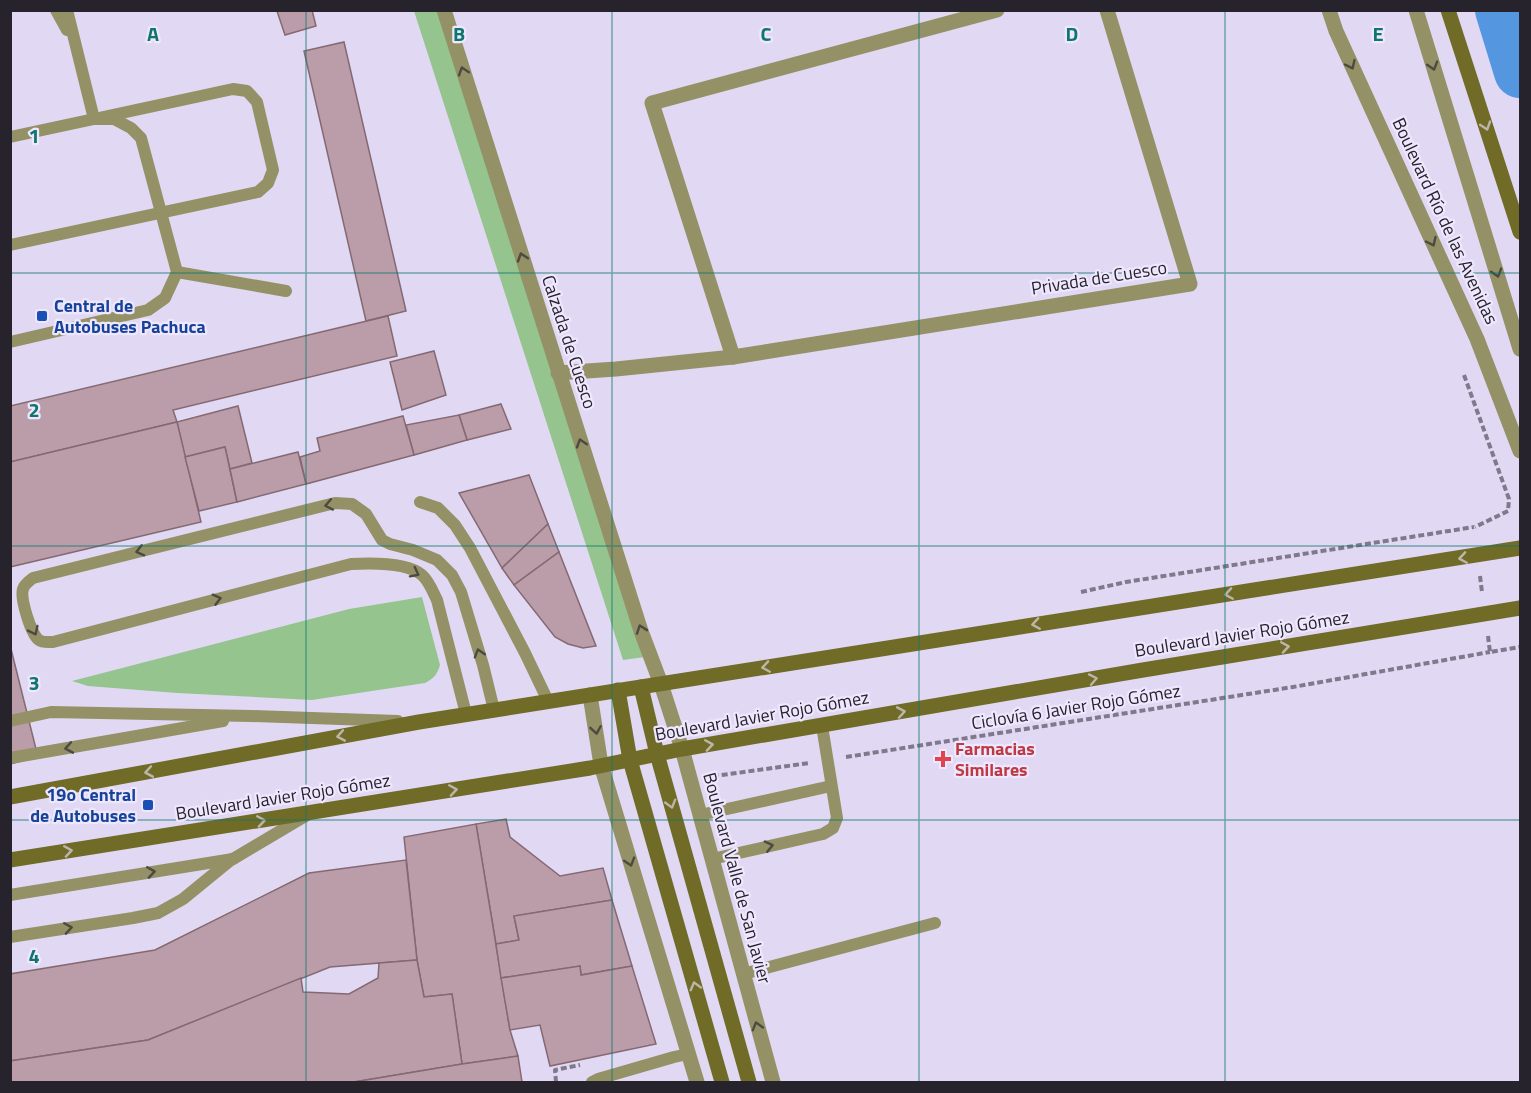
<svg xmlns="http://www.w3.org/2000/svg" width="1531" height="1093" font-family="'Titillium Web',sans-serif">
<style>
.green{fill:#95c48f}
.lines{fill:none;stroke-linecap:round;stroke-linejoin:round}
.river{stroke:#5497e0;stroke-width:52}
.building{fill:#ba9da8;stroke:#846973;stroke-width:1.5}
.path{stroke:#7f798b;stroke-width:4;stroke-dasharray:6 3;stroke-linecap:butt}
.service{stroke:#949167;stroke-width:12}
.minor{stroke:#949167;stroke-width:15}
.tertiary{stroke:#949167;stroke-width:15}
.secondary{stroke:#716b28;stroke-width:15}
.oneway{stroke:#4c4a41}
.oneway2{stroke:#bcb5a8}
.grid{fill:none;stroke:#0f766e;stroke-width:1.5;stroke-opacity:0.55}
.transit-dot{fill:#1a4fb4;stroke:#eee7fd;stroke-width:2}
.health-dot{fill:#e0444e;stroke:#eee7fd;stroke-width:2}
.labels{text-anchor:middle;stroke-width:4.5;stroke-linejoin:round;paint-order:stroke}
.street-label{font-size:18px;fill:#26232d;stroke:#eee7fd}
.transit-label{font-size:18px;font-weight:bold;fill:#164399;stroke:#eee7fd;text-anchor:start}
.health-label{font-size:18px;font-weight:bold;fill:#be3a42;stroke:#eee7fd;text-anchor:start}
.grid-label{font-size:20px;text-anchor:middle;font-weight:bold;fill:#0f766e;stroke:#eee7fd;stroke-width:4.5;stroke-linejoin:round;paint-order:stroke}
</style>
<rect width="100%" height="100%" fill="#e1d9f4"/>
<!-- green -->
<g class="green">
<path d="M414,11H442L645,657L623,660Z"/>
<path d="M422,597L440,665C437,675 434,678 425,683L312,700L177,693L88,686L72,681L349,609Z"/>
</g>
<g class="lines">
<!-- river -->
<path class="river" d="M1501,10L1520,72"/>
</g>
<!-- building -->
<g class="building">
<path d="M281,10H312L316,26L285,35L277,11Z"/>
<path d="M344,42L406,311L366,321L304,51Z"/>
<path d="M388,316L397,356L173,410L177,422L10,462V406Z"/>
<path d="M434,351L446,395L402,410L390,362Z"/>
<path d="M501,404L511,429L467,440L459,415Z"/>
<path d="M238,406L252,463L230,469L225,447L185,457L177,422Z"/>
<path d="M459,415L467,440L414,455L406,425Z"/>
<path d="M403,416L414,455L306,484L300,457L320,451L317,438Z"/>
<path d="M177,422L201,522L10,567V462Z"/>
<path d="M225,447L237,502L199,511L185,457Z"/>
<path d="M298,452L306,484L237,502L230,469Z"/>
<path d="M529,475L548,524L502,568L459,493Z"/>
<path d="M548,524L559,552L514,585L502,568Z"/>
<path d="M559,552L596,646L583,648L568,644L555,637L514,585Z"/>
<path d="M10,645L38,757L10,764Z"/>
<path d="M506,819L510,837L560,876L603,868L612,900L514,916L519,940L496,944L476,824Z"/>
<path d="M476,824L510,1030L518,1056L462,1064L452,994L424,997L417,960L404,837Z"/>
<path d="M406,860L417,960L330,967L148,1040L10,1061V974L155,950L309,873Z"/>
<path d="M612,900L632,966L581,975L580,966L501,978L496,944L519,940L514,916Z"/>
<path d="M417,960L424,997L452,994L462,1064L354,1082H10V1061L148,1040L301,978L303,992L349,994L378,978L379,963Z"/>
<path d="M580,966L581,975L632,966L656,1044L550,1066L540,1025L510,1030L501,978Z"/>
<path d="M518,1056L522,1082H354L462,1064Z"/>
</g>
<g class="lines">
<!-- path -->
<g class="path">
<path d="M1464,375L1509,499L1508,511L1475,527"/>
<path d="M1480,576L1482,592"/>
<path d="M1081,592L1126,582L1474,527"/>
<path d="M1488,636L1490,652L1520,647"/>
<path d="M846,757L1293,687L1490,652"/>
<path d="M714,774L715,776L809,763"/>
<path d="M556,1082L555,1070L580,1065"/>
</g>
<!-- service -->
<g class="service">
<path d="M56,10L67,30"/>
<path d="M10,137L94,119H114L131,128L141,138L177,272L165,298L148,310L10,342"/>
<path d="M10,245L258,192L268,183L273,170L257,102L247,91L233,89L94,119L67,10"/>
<path d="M177,272L286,291"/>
<path d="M420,502L438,508L455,525L470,548L525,653L548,701"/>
<path d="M466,714L437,600C433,592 429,581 422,575C407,562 370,563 351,564L53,642C48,642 43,643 39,640C31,635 20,598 23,589C24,585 29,581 33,578L335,503L352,504L366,514L382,540L390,544L413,550L437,560L452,575L461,592L483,665L494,710"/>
<path d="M10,721L51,712L251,716L398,721"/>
<path d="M10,758L223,721"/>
<path d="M700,815L831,786"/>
<path d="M712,859L823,834L833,828L837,818L822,726"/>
<path d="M10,895L233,859L307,815"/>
<path d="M10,937L133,918L158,913L183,899L232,859"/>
<path d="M743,974L935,923"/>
<path d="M592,1082L598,1079L674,1057L688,1054"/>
</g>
<!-- minor -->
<g class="minor">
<path d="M444,10L641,631L661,684"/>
<path d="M1329,10L1336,31L1477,339L1520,451"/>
<path d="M733,357L652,103L997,10"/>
<path d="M558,373L616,369L733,357L1190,284L1107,10"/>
</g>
<!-- tertiary -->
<g class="tertiary">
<path d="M1416,10L1520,349"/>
<path d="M661,684L682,749L773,1082"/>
<path d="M590,695L601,765L697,1082"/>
</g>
<!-- secondary -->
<g class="secondary">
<path d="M1448,10L1520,232"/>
<path d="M641,687L657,754L749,1082"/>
<path d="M618,690L630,760L722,1082"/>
<path d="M10,797L419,722L1520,548"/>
<path d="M10,860L590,768L682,749L1143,670L1520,608"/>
</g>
</g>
<!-- one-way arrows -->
<defs><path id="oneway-chevron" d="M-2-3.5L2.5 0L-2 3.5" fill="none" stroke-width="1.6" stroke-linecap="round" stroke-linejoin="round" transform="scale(1.5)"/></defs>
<g class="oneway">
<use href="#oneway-chevron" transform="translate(1351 65) rotate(65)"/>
<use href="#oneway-chevron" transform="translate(1433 66) rotate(73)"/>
<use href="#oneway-chevron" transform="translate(463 71) rotate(-108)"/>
<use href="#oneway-chevron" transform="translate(1432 242) rotate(65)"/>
<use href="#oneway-chevron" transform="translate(522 257) rotate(-108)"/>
<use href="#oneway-chevron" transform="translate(1497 273) rotate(73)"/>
<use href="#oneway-chevron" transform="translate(581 443) rotate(-108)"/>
<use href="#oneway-chevron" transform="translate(329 505) rotate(169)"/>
<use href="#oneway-chevron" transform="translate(140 551) rotate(166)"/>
<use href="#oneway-chevron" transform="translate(415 573) rotate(27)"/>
<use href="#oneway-chevron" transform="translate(217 599) rotate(-15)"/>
<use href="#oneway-chevron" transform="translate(641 629) rotate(-109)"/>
<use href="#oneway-chevron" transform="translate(34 631) rotate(64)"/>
<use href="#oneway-chevron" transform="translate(479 653) rotate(-107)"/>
<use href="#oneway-chevron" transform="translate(596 730) rotate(81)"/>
<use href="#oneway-chevron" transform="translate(69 748) rotate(170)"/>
<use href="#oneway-chevron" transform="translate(769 846) rotate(-13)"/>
<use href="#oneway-chevron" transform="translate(630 862) rotate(73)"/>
<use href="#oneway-chevron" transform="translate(151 872) rotate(-9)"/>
<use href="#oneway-chevron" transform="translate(68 928) rotate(-9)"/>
<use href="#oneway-chevron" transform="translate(757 1026) rotate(-106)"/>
</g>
<g class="oneway2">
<use href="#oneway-chevron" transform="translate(1486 126) rotate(72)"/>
<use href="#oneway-chevron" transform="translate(1463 558) rotate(171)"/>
<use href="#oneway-chevron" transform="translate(1229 594) rotate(171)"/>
<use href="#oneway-chevron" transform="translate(1036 624) rotate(171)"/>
<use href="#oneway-chevron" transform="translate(1285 647) rotate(-9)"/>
<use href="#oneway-chevron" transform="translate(766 667) rotate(171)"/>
<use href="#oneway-chevron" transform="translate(1093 679) rotate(-11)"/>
<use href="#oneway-chevron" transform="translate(901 712) rotate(-10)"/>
<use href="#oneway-chevron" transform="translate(341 736) rotate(170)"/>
<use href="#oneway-chevron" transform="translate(709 745) rotate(-9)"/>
<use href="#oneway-chevron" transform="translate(149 772) rotate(170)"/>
<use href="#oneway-chevron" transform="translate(453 790) rotate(-9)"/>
<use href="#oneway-chevron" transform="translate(671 804) rotate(74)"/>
<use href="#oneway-chevron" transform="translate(261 821) rotate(-9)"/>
<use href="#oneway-chevron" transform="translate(68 851) rotate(-9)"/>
<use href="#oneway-chevron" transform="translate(695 986) rotate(-105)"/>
</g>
<!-- grid -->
<path class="grid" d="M306,10V1082M612,10V1082M919,10V1082M1225,10V1082M10,273H1520M10,546H1520M10,820H1520"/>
<!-- markers -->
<g class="transit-dot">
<rect x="36" y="310" width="12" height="12" rx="3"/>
<rect x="142" y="799" width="12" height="12" rx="3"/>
</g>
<path class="health-dot" d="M940 750h6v6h6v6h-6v6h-6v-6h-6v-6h6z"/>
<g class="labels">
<!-- street labels -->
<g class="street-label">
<text transform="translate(1445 221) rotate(65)" y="6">Boulevard Río de las Avenidas</text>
<text transform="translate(1099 278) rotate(-9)" y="6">Privada de Cuesco</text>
<text transform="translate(569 342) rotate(72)" y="6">Calzada de Cuesco</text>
<text transform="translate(1242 634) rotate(-9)" y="6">Boulevard Javier Rojo Gómez</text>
<text transform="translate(1076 707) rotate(-9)" y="6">Ciclovía 6 Javier Rojo Gómez</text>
<text transform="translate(762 716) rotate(-10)" y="6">Boulevard Javier Rojo Gómez</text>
<text transform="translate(283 797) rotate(-9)" y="6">Boulevard Javier Rojo Gómez</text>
<text transform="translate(737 878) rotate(75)" y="6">Boulevard Valle de San Javier</text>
</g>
<!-- transit labels -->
<g class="transit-label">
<text x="54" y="312">Central de<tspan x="54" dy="21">Autobuses Pachuca</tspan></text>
<text x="136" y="801" text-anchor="end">19o Central<tspan x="136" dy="21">de Autobuses</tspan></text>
</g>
<!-- health labels -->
<g class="health-label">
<text x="955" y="755">Farmacias<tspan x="955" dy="21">Similares</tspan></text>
</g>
</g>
<g class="grid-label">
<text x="153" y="41">A</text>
<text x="459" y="41">B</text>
<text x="766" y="41">C</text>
<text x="1072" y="41">D</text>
<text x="1378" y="41">E</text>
<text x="34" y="143">1</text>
<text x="34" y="417">2</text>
<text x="34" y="690">3</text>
<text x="34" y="963">4</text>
</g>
<!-- border -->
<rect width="1531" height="1093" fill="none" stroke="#26232d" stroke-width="24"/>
</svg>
